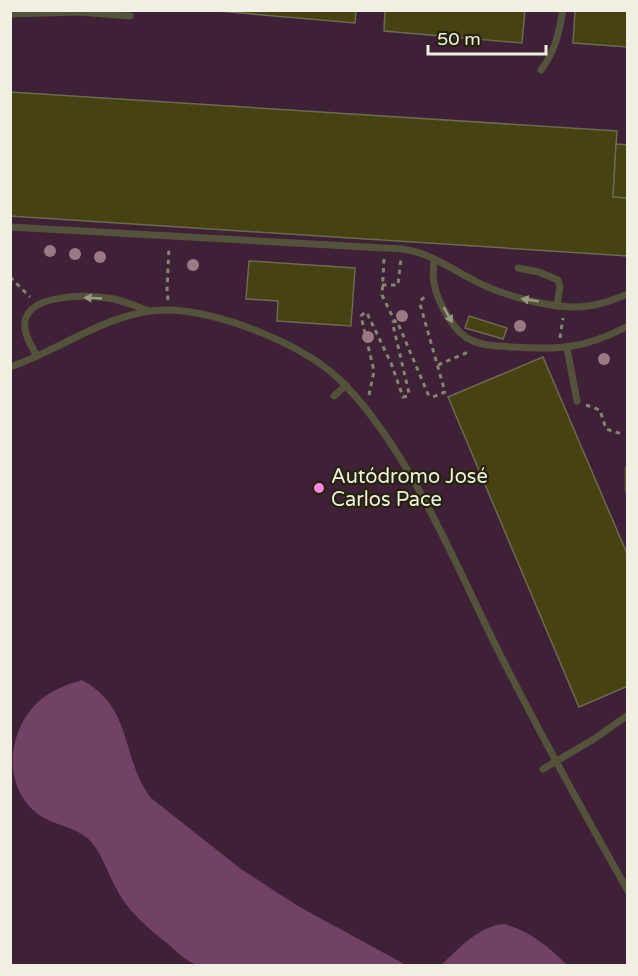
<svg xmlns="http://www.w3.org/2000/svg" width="638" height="976" font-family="'Varela Round',sans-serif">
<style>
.green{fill:#3e2037}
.forest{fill:#714266}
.building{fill:#464212;stroke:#6b6a51;stroke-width:1.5}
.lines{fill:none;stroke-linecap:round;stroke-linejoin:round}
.path{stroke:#868471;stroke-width:3;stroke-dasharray:4.5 4.5;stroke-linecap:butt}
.service{stroke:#54523a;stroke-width:7}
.tree{fill:#9a7886}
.oneway{fill:#9a9985}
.poi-dot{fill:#fd86e1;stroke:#25230c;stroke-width:2}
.labels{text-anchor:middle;stroke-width:4.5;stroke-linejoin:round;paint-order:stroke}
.poi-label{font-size:20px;fill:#f0efe1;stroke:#25230c;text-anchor:start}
</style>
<rect width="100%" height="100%" fill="#25230c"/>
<!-- green -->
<path class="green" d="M10,11H627V965H11Z"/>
<!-- forest -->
<g class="forest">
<path d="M82,680C134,708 120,757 151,798L241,869L298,906L406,965C353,966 300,966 247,966C236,966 207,968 197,965C187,962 176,951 168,944C148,928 128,912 116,888C108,874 103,857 93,844C79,826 55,827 38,814C2,787 7,731 38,702C51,690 66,685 82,680Z"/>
<path d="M504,924C530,931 548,946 567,965H441C459,949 478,926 504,924Z"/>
</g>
<!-- building -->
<g class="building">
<path d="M206,10H356L355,23Z"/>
<path d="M385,10H525L522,43L384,31Z"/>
<path d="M575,10H628V47L573,43Z"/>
<path d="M10,92L617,131L613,197L628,198V256L10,216Z"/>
<path d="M616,144L628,145V198L613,197Z"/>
<path d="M249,261L355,268L351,326L277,321L278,301L246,299Z"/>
<path d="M469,316L507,328L503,339L465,328Z"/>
<path d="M543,357L628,556V686L579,707L448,397Z"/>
</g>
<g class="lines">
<!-- path -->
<g class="path">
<path d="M384,259L382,295L395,322"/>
<path d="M10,277L30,297"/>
<path d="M382,285H398L401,258"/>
<path d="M168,300L167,290L169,247"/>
<path d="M560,338L563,318"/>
<path d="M438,365L471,351"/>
<path d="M369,395L374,371L361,316L365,312L367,313L391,363L403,397L408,396L409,393L393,325V322L397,321L428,394L433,397L445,392L420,304L422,299L427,296"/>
<path d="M586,405L600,410L606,429L622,434"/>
</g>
<!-- service -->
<g class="service">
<path d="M10,14L79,12L130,16"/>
<path d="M541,70C555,52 559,32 563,10"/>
<path d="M10,227L402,249C428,252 450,268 473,280C501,295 556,311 588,306C601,305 615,299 628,294"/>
<path d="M434,260C434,268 432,276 434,283C437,301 454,333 471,340C483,346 498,346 512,347C558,350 585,349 628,326"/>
<path d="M518,268L539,272L558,280L560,286L557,306"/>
<path d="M567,348L577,401"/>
<path d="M37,356C31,345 23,333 25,321C31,292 92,295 114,299C126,302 138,307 149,311"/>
<path d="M10,367C63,349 113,308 171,310C225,313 309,346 346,386C409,452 453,558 493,640C535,725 581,808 628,891"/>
<path d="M334,396L346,385"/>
<path d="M628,469V490"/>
<path d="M543,769L594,739L628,715"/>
</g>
</g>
<!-- trees -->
<g class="tree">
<circle cx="50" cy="251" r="6"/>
<circle cx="75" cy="254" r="6"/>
<circle cx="100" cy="257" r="6"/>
<circle cx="193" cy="265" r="6"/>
<circle cx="402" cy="316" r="6"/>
<circle cx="520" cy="326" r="6"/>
<circle cx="368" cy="337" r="6"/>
<circle cx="604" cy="359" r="6"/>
</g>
<!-- one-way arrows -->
<defs><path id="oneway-solid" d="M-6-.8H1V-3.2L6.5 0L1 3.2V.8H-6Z" transform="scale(1.5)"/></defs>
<g class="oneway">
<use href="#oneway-solid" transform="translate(93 298) rotate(-177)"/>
<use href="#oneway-solid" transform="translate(530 300) rotate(-171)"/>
<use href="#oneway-solid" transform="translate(448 315) rotate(61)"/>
</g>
<!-- markers -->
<circle class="poi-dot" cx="319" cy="488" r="6"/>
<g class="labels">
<!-- poi labels -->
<g class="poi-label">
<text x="331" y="483">Autódromo José<tspan x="331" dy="23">Carlos Pace</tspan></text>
</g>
</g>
<!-- border -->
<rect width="638" height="976" fill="none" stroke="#f0efe1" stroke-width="24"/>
<!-- scale -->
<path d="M428 45v9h118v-9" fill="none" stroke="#f0efe1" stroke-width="3"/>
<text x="437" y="45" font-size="18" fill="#f0efe1" stroke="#25230c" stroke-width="4.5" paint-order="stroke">50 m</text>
</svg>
